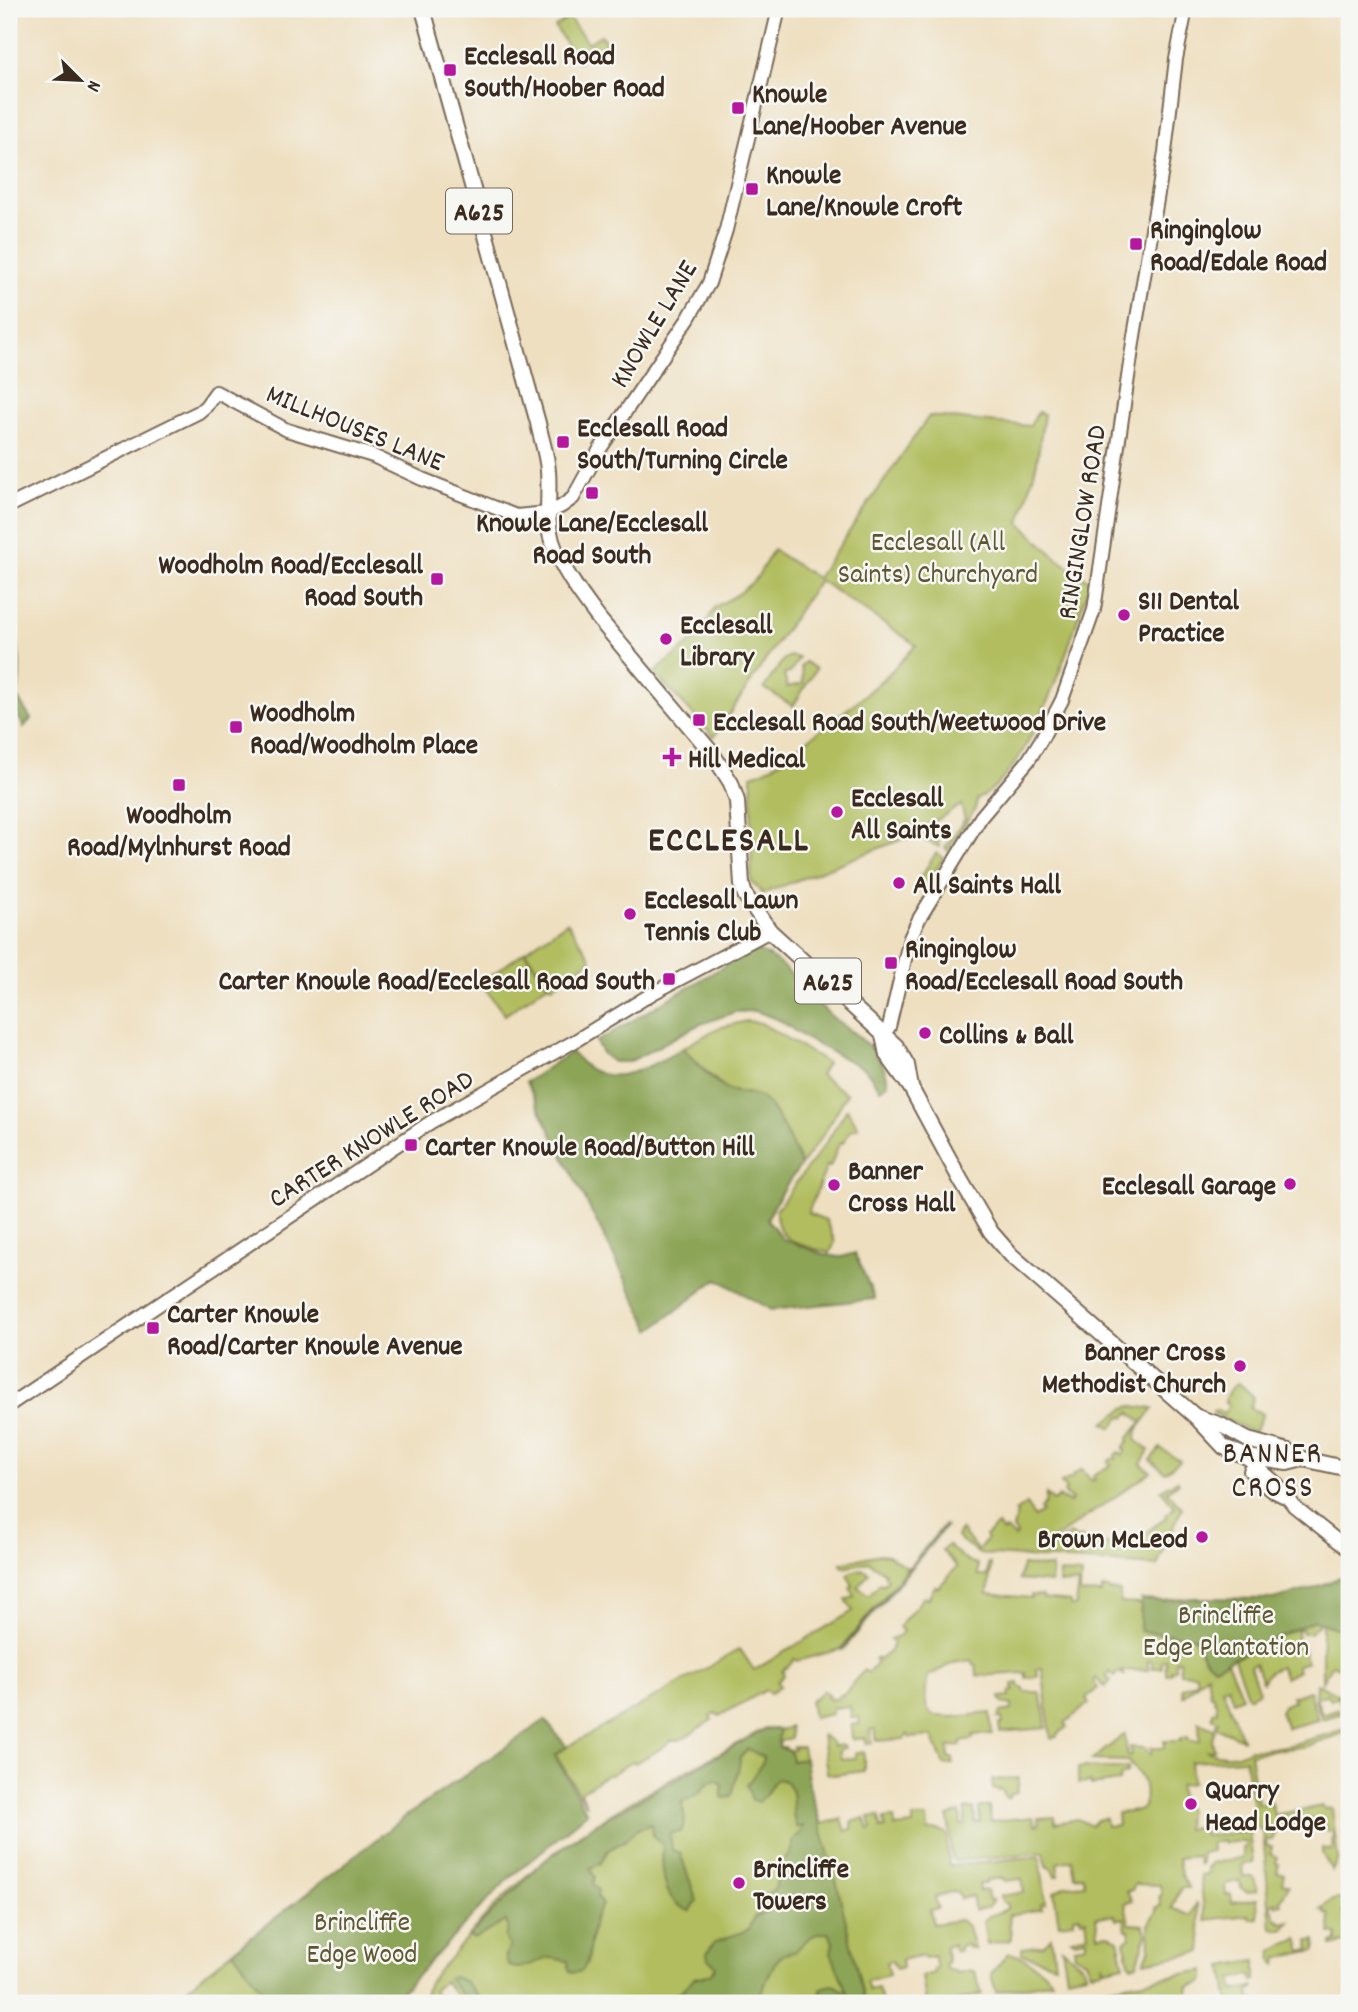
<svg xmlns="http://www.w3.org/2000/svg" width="1358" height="2012" font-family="Dekko,sans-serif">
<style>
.green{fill:#b1bd5f;stroke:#76743e;stroke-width:2}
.forest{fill:#8ca456;stroke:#64673a;stroke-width:2}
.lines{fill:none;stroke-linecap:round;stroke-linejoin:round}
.secondary-casing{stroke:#7a6957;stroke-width:16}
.primary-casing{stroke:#7a6957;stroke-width:18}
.secondary{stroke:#fff;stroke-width:12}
.primary{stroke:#fff;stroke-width:14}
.poi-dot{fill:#b5179e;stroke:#f6f6f2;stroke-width:2.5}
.labels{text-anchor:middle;stroke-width:5;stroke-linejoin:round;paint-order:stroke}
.shield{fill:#f6f6f2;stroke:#73675e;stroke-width:2}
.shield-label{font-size:26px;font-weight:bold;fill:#3b2a1e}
.poi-label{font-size:28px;font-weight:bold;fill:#3b2a1e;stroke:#f6f6f2;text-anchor:start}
.street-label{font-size:28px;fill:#3b2a1e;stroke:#f6f6f2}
.park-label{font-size:28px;fill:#5e5632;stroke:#f6f6f2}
.neighbourhood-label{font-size:30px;letter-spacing:2px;fill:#3b2a1e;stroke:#f6f6f2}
.district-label{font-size:35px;font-weight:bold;letter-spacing:2px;fill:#3b2a1e;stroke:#f6f6f2}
</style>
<rect width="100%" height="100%" fill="#f6f6f2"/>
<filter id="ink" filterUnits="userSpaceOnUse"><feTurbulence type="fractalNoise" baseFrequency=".0143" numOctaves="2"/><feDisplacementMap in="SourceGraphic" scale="14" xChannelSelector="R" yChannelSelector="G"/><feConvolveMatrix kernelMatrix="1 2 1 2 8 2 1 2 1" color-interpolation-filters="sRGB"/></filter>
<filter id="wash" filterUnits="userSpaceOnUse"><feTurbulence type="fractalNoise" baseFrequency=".00686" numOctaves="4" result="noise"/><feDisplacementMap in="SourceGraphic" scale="28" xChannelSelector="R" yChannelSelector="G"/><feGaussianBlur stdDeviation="1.57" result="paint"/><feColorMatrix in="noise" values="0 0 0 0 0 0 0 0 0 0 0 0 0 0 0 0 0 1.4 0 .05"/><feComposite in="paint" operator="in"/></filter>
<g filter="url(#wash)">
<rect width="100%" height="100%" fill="#eedfc0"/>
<!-- green -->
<g class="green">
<path d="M569,18L588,43L601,35L607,45L578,62L555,27Z"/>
<path d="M1038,412L1044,414L1037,462L1020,523L1059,560L1090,581C1073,635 1031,776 977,799L975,809L948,851L945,848L965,819L961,805L921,830L939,842L940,847L922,839L905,838L762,894L760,890L751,882L752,775C771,770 786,756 802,744C842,714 883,683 916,645L819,580L714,737L654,673L698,637L715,607L735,596L756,579L773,550L817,578L929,416L1030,426Z"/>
<path d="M790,656L799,658L790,673L784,674L787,687L803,684L801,666L805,662L816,669L793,706L764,688L784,659Z"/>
<path d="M936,853L944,858L923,888L916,884Z"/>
<path d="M567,922L590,956L591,960L552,987L525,951Z"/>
<path d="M524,952L548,984L505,1015L481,983Z"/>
<path d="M747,1021L761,1023L827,1063L820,1075L847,1094L825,1132L801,1165L783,1127L752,1094L730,1091L712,1077L683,1048L718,1028Z"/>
<path d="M847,1109L858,1127L851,1130L843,1143L840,1142L830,1167L827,1166L808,1213L826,1220L835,1242L830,1253C804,1245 775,1244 776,1210L828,1140Z"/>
<path d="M1239,1383L1254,1397L1250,1408L1263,1414L1254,1433L1214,1414L1213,1411L1216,1410L1223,1414L1229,1406L1225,1403C1224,1395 1232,1386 1239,1383Z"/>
<path d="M1133,1406L1153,1409L1137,1430L1136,1440L1149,1450L1141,1464L1151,1472L1053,1540L1055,1543L1070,1534L1078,1539L1081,1537L1087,1544L1091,1542L1093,1547L1104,1544L1139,1545L1136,1539L1166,1518L1165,1515L1175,1507L1161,1490L1178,1480L1179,1482L1167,1491L1182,1508L1157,1566L979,1554L957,1537L961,1529L978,1551L987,1539L985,1536L998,1525L1003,1532L1007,1530L1015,1537L1017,1534L1013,1529L1017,1514L1015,1512L1026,1504L1034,1517L1042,1512L1040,1509L1045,1504L1046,1494L1053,1501L1059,1497L1069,1502L1072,1500L1064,1493L1066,1489L1061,1483L1073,1477V1475L1082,1469L1091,1481L1095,1479L1093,1476L1111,1465L1108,1462L1111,1459H1116L1115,1455L1119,1452L1123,1455L1125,1451L1123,1448L1129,1440L1128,1438L1142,1422L1130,1412L1125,1417L1121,1416L1112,1428L1104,1423L1125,1408Z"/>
<path d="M1160,1448L1180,1461L1165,1472L1150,1460Z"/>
<path d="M948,1545L968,1562L978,1564V1576H987L988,1563L991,1564L988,1594L1031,1598V1595L1043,1596V1599L1071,1602V1606H1076L1079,1584L1059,1583L1060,1573L1081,1574L1080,1593L1102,1594V1589H1109L1110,1591L1120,1592V1603L1141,1604L1140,1631L1194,1637L1204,1658L1214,1667L1227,1661L1242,1697L1233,1701L1228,1686L1222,1688L1242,1739L1215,1727L1218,1721L1212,1718L1213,1712L1217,1711L1216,1701H1214L1213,1695H1210L1207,1674L1183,1696L1182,1688L1197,1682L1196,1674L1180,1673V1660H1176V1669L1171,1670V1673L1166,1674V1660L1162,1661V1668H1152V1661H1148V1670L1122,1671L1124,1675L1118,1672L1114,1677L1109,1672L1106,1675L1111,1682L1104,1687L1096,1678L1093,1681L1098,1688L1086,1698L1089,1703L1065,1723L1067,1727L1056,1735L1057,1737L1051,1739L1042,1668L1037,1669L1038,1677L1026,1678V1673L977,1676L976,1665H973V1660L953,1663L928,1676C926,1690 921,1707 934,1716L952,1717L990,1713L992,1734L973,1735V1739L961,1741V1745L948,1747L949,1758H953V1764L944,1765L932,1736L910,1738L908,1734L904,1739L877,1741L875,1729L870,1730L872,1743H866V1738L852,1739L851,1725L860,1724L859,1717H851L850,1706L832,1708V1714L813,1718L810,1702L812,1699L813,1700L823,1691L829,1695L827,1697L830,1700L832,1698L836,1700L841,1694L843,1695L864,1670L868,1673L877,1663L874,1660L876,1658L879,1660L890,1651L893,1642L890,1639L899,1636L903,1631L899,1627L900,1625L924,1597L928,1599L935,1586L938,1588L957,1567L942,1550Z"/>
<path d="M879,1554L888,1555L908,1568L841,1649L797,1661L795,1659L782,1671L784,1675L777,1682L780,1686L770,1694L766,1690L719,1716L716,1713L710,1717L712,1720L680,1740H671C663,1750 647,1756 635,1763L633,1761L610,1775H606L581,1792L587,1806L555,1754L740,1649L754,1670L853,1611L846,1600L855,1596L850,1588L853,1586L847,1574C854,1571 863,1566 869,1573L858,1587L869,1595L880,1583L883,1585L888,1579L884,1575L885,1573L869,1562L843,1567L841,1563Z"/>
<path d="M1022,1565L1052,1568L1051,1583L1019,1580Z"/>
<path d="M1314,1620L1321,1622L1310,1633H1303L1302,1629L1297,1630L1298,1647H1303L1306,1662L1296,1666L1298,1671L1285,1678L1280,1667C1271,1671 1264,1673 1263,1683L1255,1664L1250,1666L1259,1692L1248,1697L1234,1658Z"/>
<path d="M1322,1623L1347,1632L1339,1649L1341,1651L1343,1647L1346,1649L1338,1667L1332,1664L1322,1682Z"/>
<path d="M1019,1683L1020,1688H1023L1025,1692H1039L1044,1708L1046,1728L1000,1732L999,1724H1003L1002,1718H998L1001,1712L1012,1710V1705L1002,1703L1000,1697L1010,1696V1691H1014L1013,1684Z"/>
<path d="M1316,1684L1349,1698V1710L1344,1712L1338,1696L1331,1700L1328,1694L1316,1698L1322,1714L1337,1709L1339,1714L1322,1719L1315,1700Z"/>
<path d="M1309,1691L1318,1720L1287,1728L1280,1711L1283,1706L1294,1701L1292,1697Z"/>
<path d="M1199,1722L1215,1730L1212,1739L1214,1750L1207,1751C1219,1757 1240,1756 1250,1749C1283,1751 1318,1736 1349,1728V1731L1307,1746L1250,1754L1258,1804L1271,1802L1274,1815L1323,1806L1324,1809L1332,1808L1338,1859L1332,1871L1322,1853V1848L1332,1850L1333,1832L1326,1831L1327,1826L1319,1825L1318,1820L1314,1821L1313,1818L1292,1825L1290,1823L1277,1830L1272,1840H1267L1266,1846L1272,1847L1270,1854L1277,1857L1276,1863L1279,1864L1277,1872L1284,1874L1282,1883L1289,1885L1280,1902L1282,1904L1277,1906L1276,1902L1271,1904L1276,1920L1279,1919L1281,1923L1290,1921L1283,1930L1271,1928L1263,1833L1256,1825L1245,1759L1190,1762L1192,1783L1179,1785L1181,1807H1187L1186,1829L1203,1827L1204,1836L1249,1832L1253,1862L1242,1864L1243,1877H1254L1257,1891L1248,1892L1241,1888L1240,1881L1225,1884L1226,1895H1231L1232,1903L1257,1899L1258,1918L1250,1919L1249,1915L1205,1920L1200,1875L1208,1874L1207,1867L1210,1866V1863L1243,1858L1242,1848L1246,1847L1245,1841L1224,1843L1223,1840L1211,1843L1212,1851L1201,1853V1862L1199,1865L1197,1856L1178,1858L1181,1875L1189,1888H1181L1172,1908L1191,1916L1197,1902L1202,1952L1144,1962L1150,1948L1149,1925L1157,1911L1156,1907L1161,1906L1159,1896L1162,1895L1160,1885L1135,1884L1132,1890L1127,1891L1132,1901L1125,1903L1129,1924L1143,1925L1147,1934L1137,1964L1130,1965L1124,1942L1130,1937V1930H1126L1124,1918L1116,1920L1115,1915L1096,1917L1098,1935L1108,1934L1118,1940L1124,1965L1105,1969L1102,1963L1103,1970L1091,1972L1086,1961L1075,1955L1074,1947L1086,1945V1939L1075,1941L1071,1938L1088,1935L1086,1919L1081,1920L1080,1916L1073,1917V1922L1059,1924L1054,1892L1065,1886L1085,1884L1083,1875L1075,1876L1072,1860L1057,1863L1059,1876H1055L1051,1868L1047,1866L1044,1852L955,1861L952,1859L948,1816L960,1812L961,1825H965V1809L974,1808L975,1823L980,1822L979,1807H989L991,1821L1033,1817L1035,1825L1039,1824L1038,1818L1054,1817L1055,1823L1078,1819L1091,1826L1097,1820L1105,1818L1106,1826L1118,1825L1117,1813L1139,1811L1144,1807C1146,1784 1145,1778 1127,1761L1092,1760L1125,1734L1127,1756L1131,1755L1130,1747L1146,1748L1148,1754H1151V1748H1164V1741H1181V1738L1188,1737L1189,1741H1200Z"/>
<path d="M790,1727L791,1739L780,1741L779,1747L786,1748L787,1751L794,1750L793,1747H802L809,1786L821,1824L842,1819L846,1831L852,1829L851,1822L865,1818L869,1830L872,1829L869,1817L879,1816L881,1829L885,1828L884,1819L894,1818L895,1827L913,1825V1818H927L928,1831L938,1830L946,1833L949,1866L1040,1856L1046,1903L1041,1904L1042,1909L1009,1915L1011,1940L987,1944L983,1921L989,1916L1007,1909V1905L1002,1901L1001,1896L1024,1892L1022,1879L1004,1881L1003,1878L987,1880L986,1884H979V1891L987,1890L989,1900H993L988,1907L975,1911L972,1896L960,1899L958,1892L953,1891L935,1897L938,1908L930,1910L933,1924L960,1920L968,1926L974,1949L972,1947L968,1948L967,1944L960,1946V1950L955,1951L953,1945L945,1947L948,1963L945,1964L946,1969L959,1973L970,1970L975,1972L982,1994L949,2003H926L922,1976L934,1973L933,1969L937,1968L934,1956L924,1958L923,1955L901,1960L902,1967L896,1969L892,1961L886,1962L889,1975L866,1981L869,1990L878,1988L882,2003H462L444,1981L433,1991L437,1997L434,2000L436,2002H427C420,1983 441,1970 451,1957C478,1923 510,1888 544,1861C608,1808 693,1769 765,1728L780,1730Z"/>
<path d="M822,1735L832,1742L833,1746L844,1745L845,1748L839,1749L841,1759L855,1758V1753L864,1752V1771L833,1775L827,1773Z"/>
<path d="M1084,1767L1113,1769L1128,1768L1127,1773L1121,1775L1119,1781L1091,1785V1782L1078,1783V1768Z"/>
<path d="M1019,1778L1017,1793L1009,1795V1798H1006L1002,1790L993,1789L992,1780Z"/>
<path d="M1337,1899L1349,1900V1909L1343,1911L1347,1926H1349V1942L1332,1946V1943L1337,1941V1934L1331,1933L1329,1914H1325V1910H1320L1331,1901Z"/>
<path d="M1051,1937L1055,1964L1022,1954V1948L1044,1945Z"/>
<path d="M1298,1938L1302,1951L1310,1949L1309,1941L1315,1940L1316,1950L1278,1958L1277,1965L1273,1962L1272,1952C1280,1943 1290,1945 1298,1938Z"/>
<path d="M1062,1948L1084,1967L1086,1973L1067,1977Z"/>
<path d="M233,1951L272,2003H172L180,1994Z"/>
<path d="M1008,1953C1019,1953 1046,1971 1052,1981L996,1992L991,1974Z"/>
<path d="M1256,1960V1980L1253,1981L1251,1975L1232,1979L1235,1990L1254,1987V1989L1249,1991L1250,2000H1256V2003H1229L1223,1966Z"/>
<path d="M1205,1970V1978L1203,1983L1188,1987L1191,2003H1184L1182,1994L1173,1996L1174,2003H1161L1155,1995L1144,2003H1082L1080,1995L1082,1992Z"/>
</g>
<!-- forest -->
<g class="forest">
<path d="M9,607C17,639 24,663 17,697L31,719L24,727L13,706L9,707Z"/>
<path d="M756,951C781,956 811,998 830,1015C845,1028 865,1039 876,1054C883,1063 887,1073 888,1084L880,1089L865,1069L806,1039L781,1021L756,1011L735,1012L698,1025L629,1062H613L603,1054L596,1042L748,952Z"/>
<path d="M683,1048C697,1062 713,1085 732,1091C742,1094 754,1092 763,1099C778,1111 793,1148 801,1165L782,1191L767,1219L783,1239L825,1255L842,1257L855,1253L875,1299L771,1310L717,1279L651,1330L526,1082L571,1052C576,1057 582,1064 588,1068C619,1088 656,1063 683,1048Z"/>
<path d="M944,1525L946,1526L843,1650L841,1649Z"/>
<path d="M1349,1573V1633L1314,1620L1214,1667L1204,1658L1194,1637L1140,1631L1141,1600L1164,1601L1194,1598L1273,1599L1316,1588Z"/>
<path d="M545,1720L567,1747L555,1755L587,1813L506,1881L403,1990L385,2003H272L233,1951L406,1816Z"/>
<path d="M765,1729L780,1730L778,1737L779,1747L790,1751L792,1761L805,1759L809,1786L836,1880L865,2003H820L821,1989C836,1981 835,1988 847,1992L831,1953L833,1942L829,1933C812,1932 806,1940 795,1952C770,1952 770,1983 757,1998L768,2003H669L694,1978C703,1976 711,1977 716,1966L708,1959L707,1953L715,1942L748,1930L754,1917L768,1911L764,1895L775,1889L779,1867L790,1853L794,1840L802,1830L803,1826L797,1828C788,1811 799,1797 786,1781L777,1779C768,1786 768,1797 758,1802L752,1800L747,1785L763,1762V1757L748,1749L740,1758C740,1767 737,1773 735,1782C733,1792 734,1798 722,1798V1784L717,1780L709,1782L698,1794L682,1802L685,1821L681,1832L670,1833L672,1850L680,1853L697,1901L690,1911C662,1903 661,1869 663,1845L652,1835L651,1824L636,1830L623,1842L608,1850L600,1864L590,1868L595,1877L593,1884L598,1889L597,1896L602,1905L594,1919L587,1962L582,1971L572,1973L569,1969L568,1961C561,1961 557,1958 551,1958C538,1958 516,1977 507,1962C504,1956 507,1951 510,1946L505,1938L508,1927L506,1921L476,1938L468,1937L544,1861L591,1827Z"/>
<path d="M453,1977L464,1981L485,2003H469L448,1979Z"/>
</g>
</g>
<g filter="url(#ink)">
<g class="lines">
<!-- secondary casing -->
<g class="secondary-casing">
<g id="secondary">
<path d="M9,506L199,412L206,406L216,392L287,430L373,456L422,479L516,516L548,513L562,506L573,498L600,449L688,319L709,283L726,230L779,9"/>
<path d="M883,1035L889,1027L910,938L919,919L981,817L1028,761L1041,740L1062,700L1094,610L1134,336L1165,152L1176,59L1186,9"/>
<path d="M9,1405L431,1122L575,1041L653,993L770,931"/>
<path d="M1245,1456L1275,1482L1294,1506L1349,1550"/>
<path d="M1250,1471L1269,1489L1283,1496"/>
</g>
</g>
<!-- primary casing -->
<g class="primary-casing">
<g id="primary">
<path d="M423,9L538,423C541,439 547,454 548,471C550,494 545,518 552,541C561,569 582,596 599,619L712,753L731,783L737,801L742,885L745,895L770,931L896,1046L907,1065L911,1088"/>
<path d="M883,1035L887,1055L911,1088L960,1179L991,1232L1011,1255L1196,1417L1224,1447L1247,1457L1287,1463L1303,1459"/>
<path d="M1197,1417L1221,1425L1248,1440L1288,1451L1303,1459L1349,1469"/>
</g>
</g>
<!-- secondary -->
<use href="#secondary" class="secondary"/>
<!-- primary -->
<use href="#primary" class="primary"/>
</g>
</g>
<!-- markers -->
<g class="poi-dot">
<rect x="443" y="63" width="14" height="14" rx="3.5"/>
<rect x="731" y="101" width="14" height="14" rx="3.5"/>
<rect x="745" y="182" width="14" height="14" rx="3.5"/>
<rect x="1129" y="237" width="14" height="14" rx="3.5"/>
<rect x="556" y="435" width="14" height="14" rx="3.5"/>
<rect x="585" y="486" width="14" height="14" rx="3.5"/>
<rect x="430" y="572" width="14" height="14" rx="3.5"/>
<circle cx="1124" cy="615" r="7"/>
<circle cx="666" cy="639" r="7"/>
<rect x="692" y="713" width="14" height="14" rx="3.5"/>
<rect x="229" y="720" width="14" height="14" rx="3.5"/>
<path d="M668.5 746.5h7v7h7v7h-7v7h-7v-7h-7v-7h7z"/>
<rect x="172" y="778" width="14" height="14" rx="3.5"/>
<circle cx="837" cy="812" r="7"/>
<circle cx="899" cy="883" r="7"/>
<circle cx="630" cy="914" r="7"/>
<rect x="884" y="956" width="14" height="14" rx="3.5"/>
<rect x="662" y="972" width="14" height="14" rx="3.5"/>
<circle cx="925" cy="1033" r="7"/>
<rect x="404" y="1138" width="14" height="14" rx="3.5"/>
<circle cx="1290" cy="1184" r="7"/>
<circle cx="834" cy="1185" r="7"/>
<rect x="146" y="1321" width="14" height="14" rx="3.5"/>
<circle cx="1240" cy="1366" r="7"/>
<circle cx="1202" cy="1537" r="7"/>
<circle cx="1191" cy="1804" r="7"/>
<circle cx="739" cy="1883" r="7"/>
</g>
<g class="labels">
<!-- shield labels -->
<g class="shield">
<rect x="446" y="188.5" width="66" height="45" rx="5"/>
<rect x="795" y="958.5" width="66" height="45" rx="5"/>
</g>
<g class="shield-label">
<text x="479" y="220">A625</text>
<text x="828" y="990">A625</text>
</g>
<!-- poi labels -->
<g class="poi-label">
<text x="464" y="64">Ecclesall Road<tspan x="464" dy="32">South/Hoober Road</tspan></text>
<text x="752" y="102">Knowle<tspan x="752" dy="32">Lane/Hoober Avenue</tspan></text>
<text x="766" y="183">Knowle<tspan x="766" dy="32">Lane/Knowle Croft</tspan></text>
<text x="1150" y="238">Ringinglow<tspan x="1150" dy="32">Road/Edale Road</tspan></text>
<text x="577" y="436">Ecclesall Road<tspan x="577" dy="32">South/Turning Circle</tspan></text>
<text x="592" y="531" text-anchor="middle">Knowle Lane/Ecclesall<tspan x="592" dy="32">Road South</tspan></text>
<text x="423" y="573" text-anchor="end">Woodholm Road/Ecclesall<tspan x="423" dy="32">Road South</tspan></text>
<text x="1138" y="609">S11 Dental<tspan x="1138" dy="32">Practice</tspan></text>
<text x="680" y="633">Ecclesall<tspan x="680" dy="32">Library</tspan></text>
<text x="250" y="721">Woodholm<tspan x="250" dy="32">Road/Woodholm Place</tspan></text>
<text x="713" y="730">Ecclesall Road South/Weetwood Drive</text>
<text x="688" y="767">Hill Medical</text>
<text x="851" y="806">Ecclesall<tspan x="851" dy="32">All Saints</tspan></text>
<text x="179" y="823" text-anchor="middle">Woodholm<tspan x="179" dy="32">Road/Mylnhurst Road</tspan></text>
<text x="913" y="893">All Saints Hall</text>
<text x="644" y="908">Ecclesall Lawn<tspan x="644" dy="32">Tennis Club</tspan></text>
<text x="905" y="957">Ringinglow<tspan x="905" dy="32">Road/Ecclesall Road South</tspan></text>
<text x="655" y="989" text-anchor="end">Carter Knowle Road/Ecclesall Road South</text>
<text x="939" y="1043">Collins &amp; Ball</text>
<text x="425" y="1155">Carter Knowle Road/Button Hill</text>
<text x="848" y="1179">Banner<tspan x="848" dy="32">Cross Hall</tspan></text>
<text x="1276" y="1194" text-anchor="end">Ecclesall Garage</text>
<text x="167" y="1322">Carter Knowle<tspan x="167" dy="32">Road/Carter Knowle Avenue</tspan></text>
<text x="1226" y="1360" text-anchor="end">Banner Cross<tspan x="1226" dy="32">Methodist Church</tspan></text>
<text x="1188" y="1547" text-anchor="end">Brown McLeod</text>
<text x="1205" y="1798">Quarry<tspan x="1205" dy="32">Head Lodge</tspan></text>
<text x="753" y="1877">Brincliffe<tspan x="753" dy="32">Towers</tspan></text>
</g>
<!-- street labels -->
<g class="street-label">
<text transform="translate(652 323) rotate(-59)" y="10">KNOWLE LANE</text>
<text transform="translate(356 426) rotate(22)" y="10">MILLHOUSES LANE</text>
<text transform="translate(1080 522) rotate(-81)" y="10">RINGINGLOW ROAD</text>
<text transform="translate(370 1137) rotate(-32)" y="10">CARTER KNOWLE ROAD</text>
</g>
<!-- park labels -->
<g class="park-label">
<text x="938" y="550">Ecclesall (All<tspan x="938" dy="32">Saints) Churchyard</tspan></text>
<text x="1226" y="1623">Brincliffe<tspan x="1226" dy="32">Edge Plantation</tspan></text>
<text x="362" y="1930">Brincliffe<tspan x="362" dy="32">Edge Wood</tspan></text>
</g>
<!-- neighbourhood labels -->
<g class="neighbourhood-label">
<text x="1273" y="1462">BANNER<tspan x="1273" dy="34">CROSS</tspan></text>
</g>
<!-- district labels -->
<g class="district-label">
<text x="729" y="850">ECCLESALL</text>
</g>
</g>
<!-- margin -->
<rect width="1358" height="2012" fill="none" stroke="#f6f6f2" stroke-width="35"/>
<!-- north arrow -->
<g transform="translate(80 80) rotate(114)" stroke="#f6f6f2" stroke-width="5" paint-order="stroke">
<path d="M0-5L12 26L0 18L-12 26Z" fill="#3b2a1e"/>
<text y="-10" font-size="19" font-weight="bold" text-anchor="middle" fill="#3b2a1e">N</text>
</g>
</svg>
